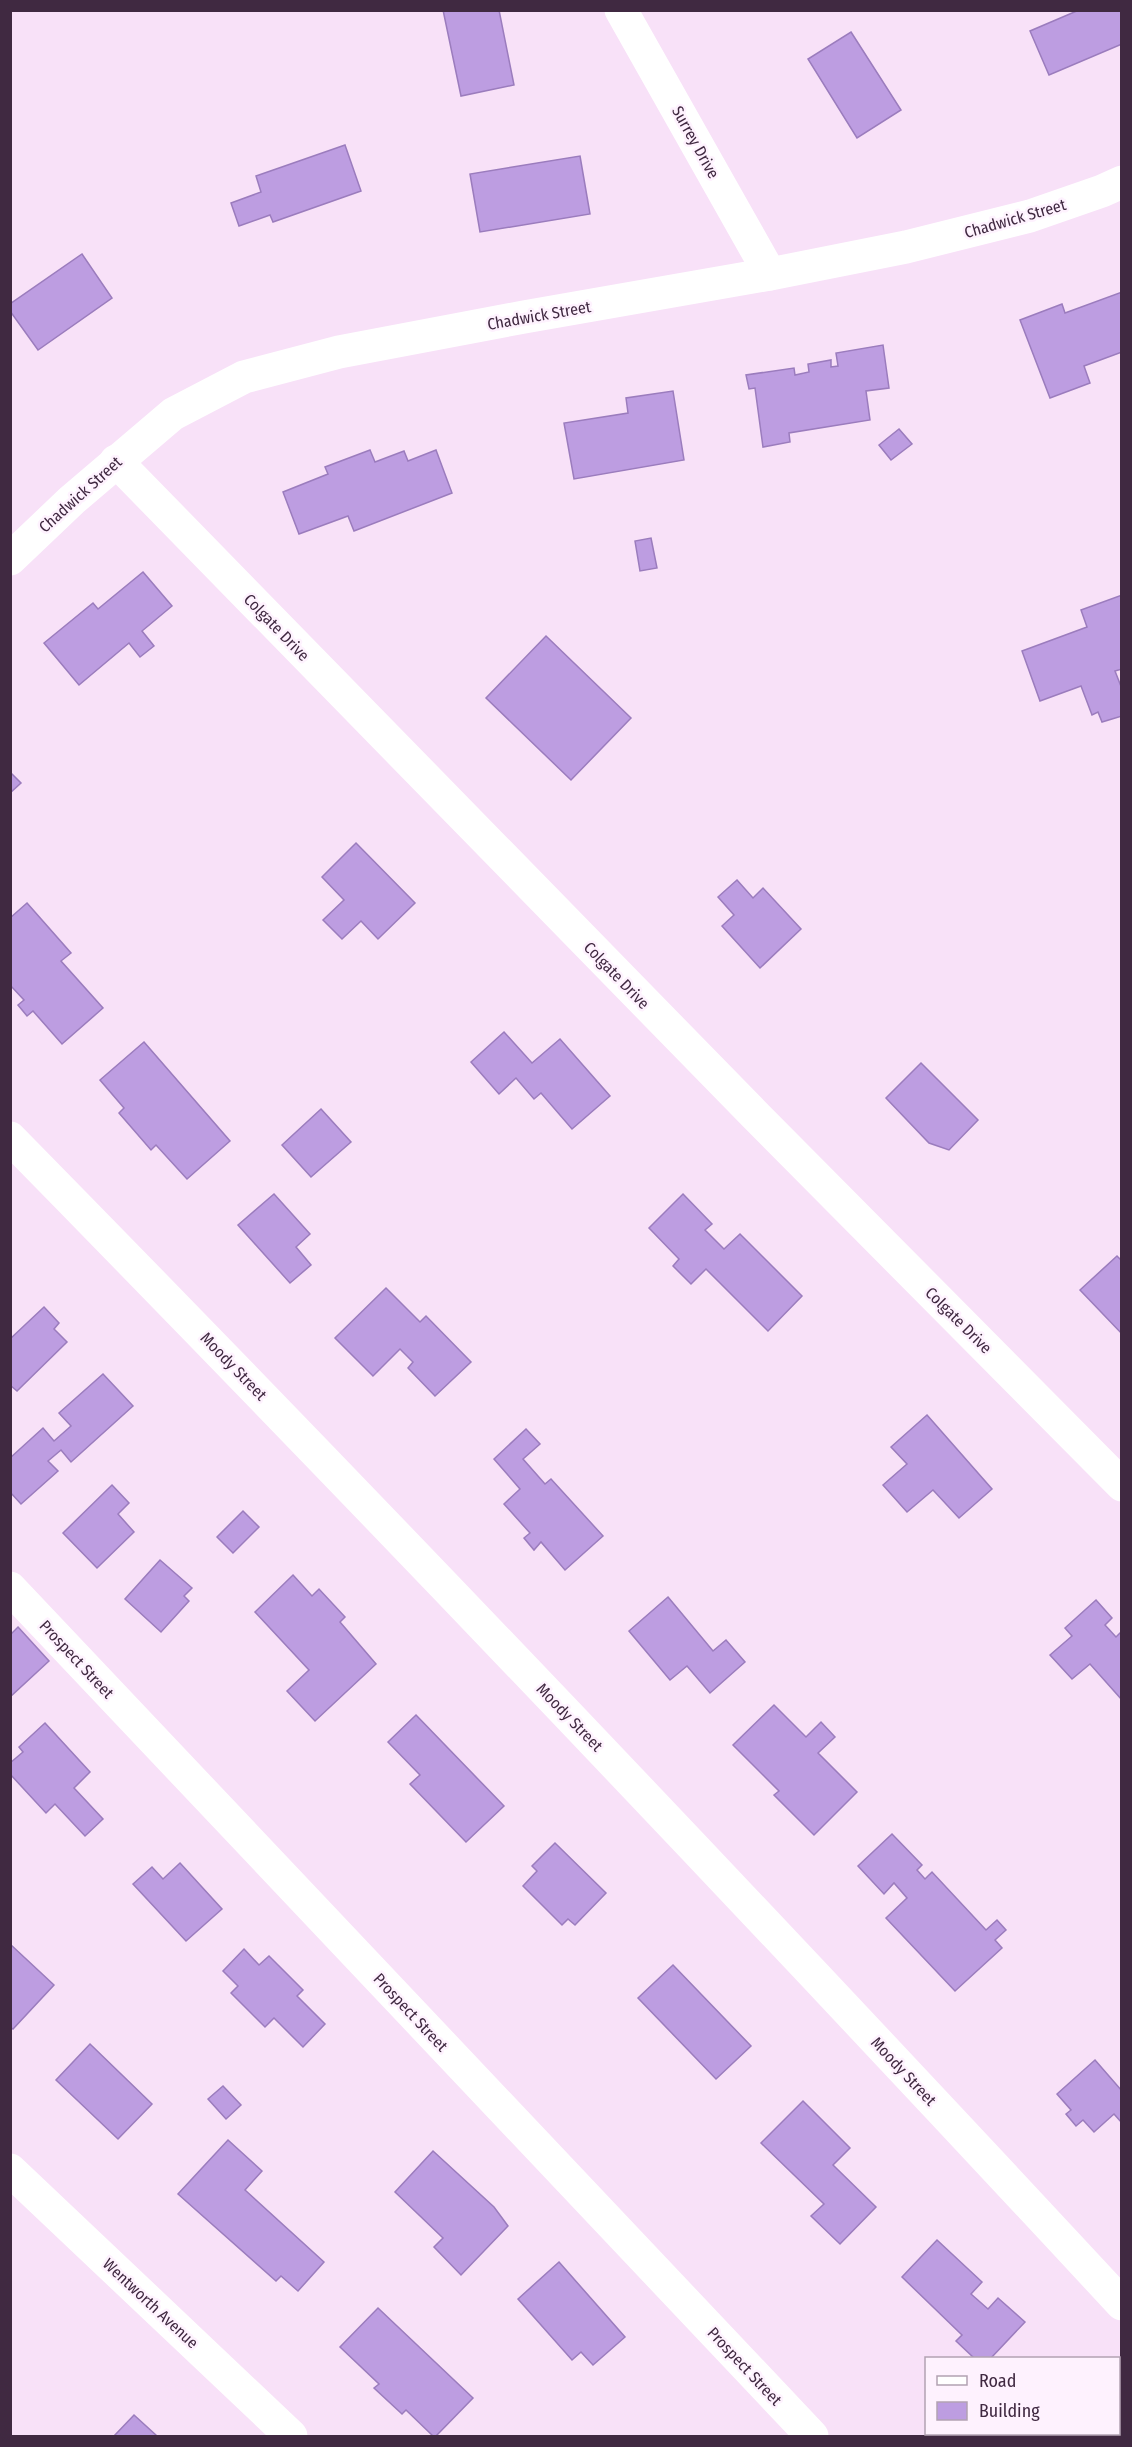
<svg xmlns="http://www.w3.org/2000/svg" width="1132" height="2447" font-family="'Fira Sans Condensed',sans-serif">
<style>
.building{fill:#bd9de1;stroke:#9b7cbd;stroke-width:1.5}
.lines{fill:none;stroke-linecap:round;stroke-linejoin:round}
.minor{stroke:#fff;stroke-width:33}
.labels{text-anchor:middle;stroke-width:5;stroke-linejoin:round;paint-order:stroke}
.street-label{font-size:16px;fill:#402941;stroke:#fef2fe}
</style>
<rect width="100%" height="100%" fill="#f8e1f8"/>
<!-- building -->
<g class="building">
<path d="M443,10H499L514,85L461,96Z"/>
<path d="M1079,10H1122V44L1049,75L1030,31Z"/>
<path d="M851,32L901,110L857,138L808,59Z"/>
<path d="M345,145L361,191L273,222L270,215L239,226L231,203L261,192L256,176Z"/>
<path d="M580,156L590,214L480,232L470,174Z"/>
<path d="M82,254L112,298L38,350L10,311V304Z"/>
<path d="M1122,292V352L1084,366L1090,383L1050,398L1020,320L1062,304L1065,313Z"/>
<path d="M883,345L889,388L866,391L870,420L789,433L790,442L763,447L755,388L749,389L746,375L794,368L795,375L809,372L808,364L831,360V367L838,366L836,353Z"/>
<path d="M673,391L684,460L574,479L564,423L628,413L626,398Z"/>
<path d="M899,429L912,444L891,460L879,445Z"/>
<path d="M370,450L375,462L404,451L408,461L436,450L452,493L354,531L348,516L299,534L283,492L328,474L325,467Z"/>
<path d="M651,538L657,568L640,571L635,541Z"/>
<path d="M143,572L172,606L142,631L154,646L140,657L129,643L79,685L44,643L93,603L98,609Z"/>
<path d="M1122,595V669L1115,671L1122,689V716L1102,722L1098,712L1092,715L1081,686L1040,701L1022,651L1087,627L1081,610Z"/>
<path d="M546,636L631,718L571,780L486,698Z"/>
<path d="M10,772L21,783L10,793Z"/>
<path d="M356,843L415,903L378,939L361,921L342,939L323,920L344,900L322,877Z"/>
<path d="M737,880L753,898L763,888L801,929L760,968L722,926L734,915L718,897Z"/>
<path d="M27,903L71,953L61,961L103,1008L62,1044L33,1011L27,1016L18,1005L24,1000L10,985V918Z"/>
<path d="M504,1032L532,1063L560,1039L610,1096L572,1129L541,1093L534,1099L516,1078L499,1094L471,1062Z"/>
<path d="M144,1042L230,1141L187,1179L156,1145L151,1150L119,1113L124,1108L100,1080Z"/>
<path d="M921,1063L978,1120L949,1150L929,1143L886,1098Z"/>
<path d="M321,1109L351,1142L311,1177L282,1145Z"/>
<path d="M274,1194L310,1234L296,1247L311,1265L290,1283L238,1225Z"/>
<path d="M683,1194L712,1224L705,1230L724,1249L740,1234L802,1296L768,1331L706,1269L691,1284L673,1266L679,1259L649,1228Z"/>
<path d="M1117,1256L1122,1261V1334L1080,1290Z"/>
<path d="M386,1288L420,1322L426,1316L471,1362L435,1396L408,1368L413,1362L400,1349L373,1376L335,1338Z"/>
<path d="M44,1307L59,1323L54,1329L67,1342L17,1391L10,1385V1339Z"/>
<path d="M103,1374L133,1406L71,1462L61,1450L48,1461L58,1471L21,1504L10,1492V1458L43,1428L54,1441L71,1426L59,1413Z"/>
<path d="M927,1415L992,1489L959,1518L933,1490L907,1512L883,1485L907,1464L891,1447Z"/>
<path d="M526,1429L540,1444L523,1459L545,1484L551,1479L603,1536L565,1570L541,1542L534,1550L524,1538L530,1533L504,1504L520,1489L494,1459Z"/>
<path d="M112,1485L129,1503L118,1514L134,1532L97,1568L63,1533Z"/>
<path d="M243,1511L259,1527L233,1553L217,1537Z"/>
<path d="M160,1560L192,1588L184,1596L189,1601L161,1632L125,1599Z"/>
<path d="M293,1575L312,1596L319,1589L345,1617L340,1622L376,1664L315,1721L287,1691L309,1670L255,1612Z"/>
<path d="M668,1597L713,1651L726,1640L745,1662L710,1693L687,1666L670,1680L629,1631Z"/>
<path d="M1096,1600L1112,1618L1105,1625L1116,1637L1122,1631V1700L1090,1664L1072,1679L1050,1655L1072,1636L1065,1628Z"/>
<path d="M18,1627L49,1661L10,1697V1635Z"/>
<path d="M774,1705L806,1737L821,1722L835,1737L818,1753L857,1792L814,1835L774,1795L779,1791L733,1745Z"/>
<path d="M416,1715L504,1806L466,1842L410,1784L420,1775L388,1742Z"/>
<path d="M45,1723L90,1772L74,1788L103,1819L85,1836L55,1804L46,1813L10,1774V1763L23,1752L19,1747Z"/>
<path d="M892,1834L922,1865L917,1870L925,1879L932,1872L986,1930L997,1920L1006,1930L995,1940L1002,1948L955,1991L886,1918L907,1898L894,1883L884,1894L858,1866Z"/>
<path d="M555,1843L606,1893L575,1925L568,1919L562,1925L523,1886L537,1871L532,1866Z"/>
<path d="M180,1863L222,1909L186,1941L133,1884L152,1867L163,1879Z"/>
<path d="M10,1944L54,1985L13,2029L10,2027Z"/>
<path d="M244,1949L259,1965L269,1956L303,1990L297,1996L325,2024L303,2047L274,2018L265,2027L231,1993L238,1986L223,1971Z"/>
<path d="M673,1965L751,2046L716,2079L638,1998Z"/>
<path d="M90,2044L152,2104L118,2139L56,2080Z"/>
<path d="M1095,2060L1122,2091V2123L1114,2114L1094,2132L1083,2120L1076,2126L1066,2114L1071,2110L1057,2094Z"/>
<path d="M223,2086L241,2105L226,2119L208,2099Z"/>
<path d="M803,2101L850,2148L833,2165L876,2207L840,2244L811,2216L824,2204L761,2143Z"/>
<path d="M228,2140L262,2171L245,2190L324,2262L298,2291L281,2276L276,2281L178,2194Z"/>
<path d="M433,2151L494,2207L508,2226L461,2275L434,2247L443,2238L395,2192Z"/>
<path d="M937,2240L982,2282L971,2294L988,2309L998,2298L1025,2322L991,2358H974L956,2341L962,2335L902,2277Z"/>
<path d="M559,2262L625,2337L593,2365L581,2352L572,2360L518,2299Z"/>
<path d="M378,2308L473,2398L436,2436H433L406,2410L402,2414L374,2388L379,2384L340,2347Z"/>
<path d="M134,2415L157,2436H114Z"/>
<path d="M991,2434H1085V2436H990Z"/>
</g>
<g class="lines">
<!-- minor -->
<g class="minor">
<path d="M621,10L770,274"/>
<path d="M116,461L754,1114L1122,1485"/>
<path d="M10,559L72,500L173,414L244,377L339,352L524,317L770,274L906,247L1030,216L1102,191L1122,182"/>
<path d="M10,1138C386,1521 756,1910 1122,2304"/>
<path d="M10,1588L812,2436"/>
<path d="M10,2170L291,2436"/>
</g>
</g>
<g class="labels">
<!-- street labels -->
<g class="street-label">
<text transform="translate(696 142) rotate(61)" y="6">Surrey Drive</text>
<text transform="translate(1015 218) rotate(-16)" y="6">Chadwick Street</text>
<text transform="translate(539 315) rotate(-10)" y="6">Chadwick Street</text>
<text transform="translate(80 494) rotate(-42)" y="6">Chadwick Street</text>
<text transform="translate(277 627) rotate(46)" y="6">Colgate Drive</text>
<text transform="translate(617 975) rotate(46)" y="6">Colgate Drive</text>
<text transform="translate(959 1320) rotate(45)" y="6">Colgate Drive</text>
<text transform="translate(234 1366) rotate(46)" y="6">Moody Street</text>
<text transform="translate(77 1659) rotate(47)" y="6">Prospect Street</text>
<text transform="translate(570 1717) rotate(46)" y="6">Moody Street</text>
<text transform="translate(411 2012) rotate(47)" y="6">Prospect Street</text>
<text transform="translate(904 2071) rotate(47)" y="6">Moody Street</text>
<text transform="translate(151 2303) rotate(43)" y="6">Wentworth Avenue</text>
<text transform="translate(745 2366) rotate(47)" y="6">Prospect Street</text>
</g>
</g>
<!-- border -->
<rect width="1132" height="2447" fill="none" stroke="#402941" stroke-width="24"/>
<!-- legend -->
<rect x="925" y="2357" width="195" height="78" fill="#fef2fe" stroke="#b2a2b2" stroke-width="1.5"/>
<rect x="937" y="2376" width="30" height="9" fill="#ffffff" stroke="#b2a2b2" stroke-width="1.5"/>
<text x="979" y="2387" font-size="18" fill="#402941">Road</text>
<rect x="937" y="2402" width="30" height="18" fill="#bd9de1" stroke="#b2a2b2" stroke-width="1.5"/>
<text x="979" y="2417" font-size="18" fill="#402941">Building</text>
</svg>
